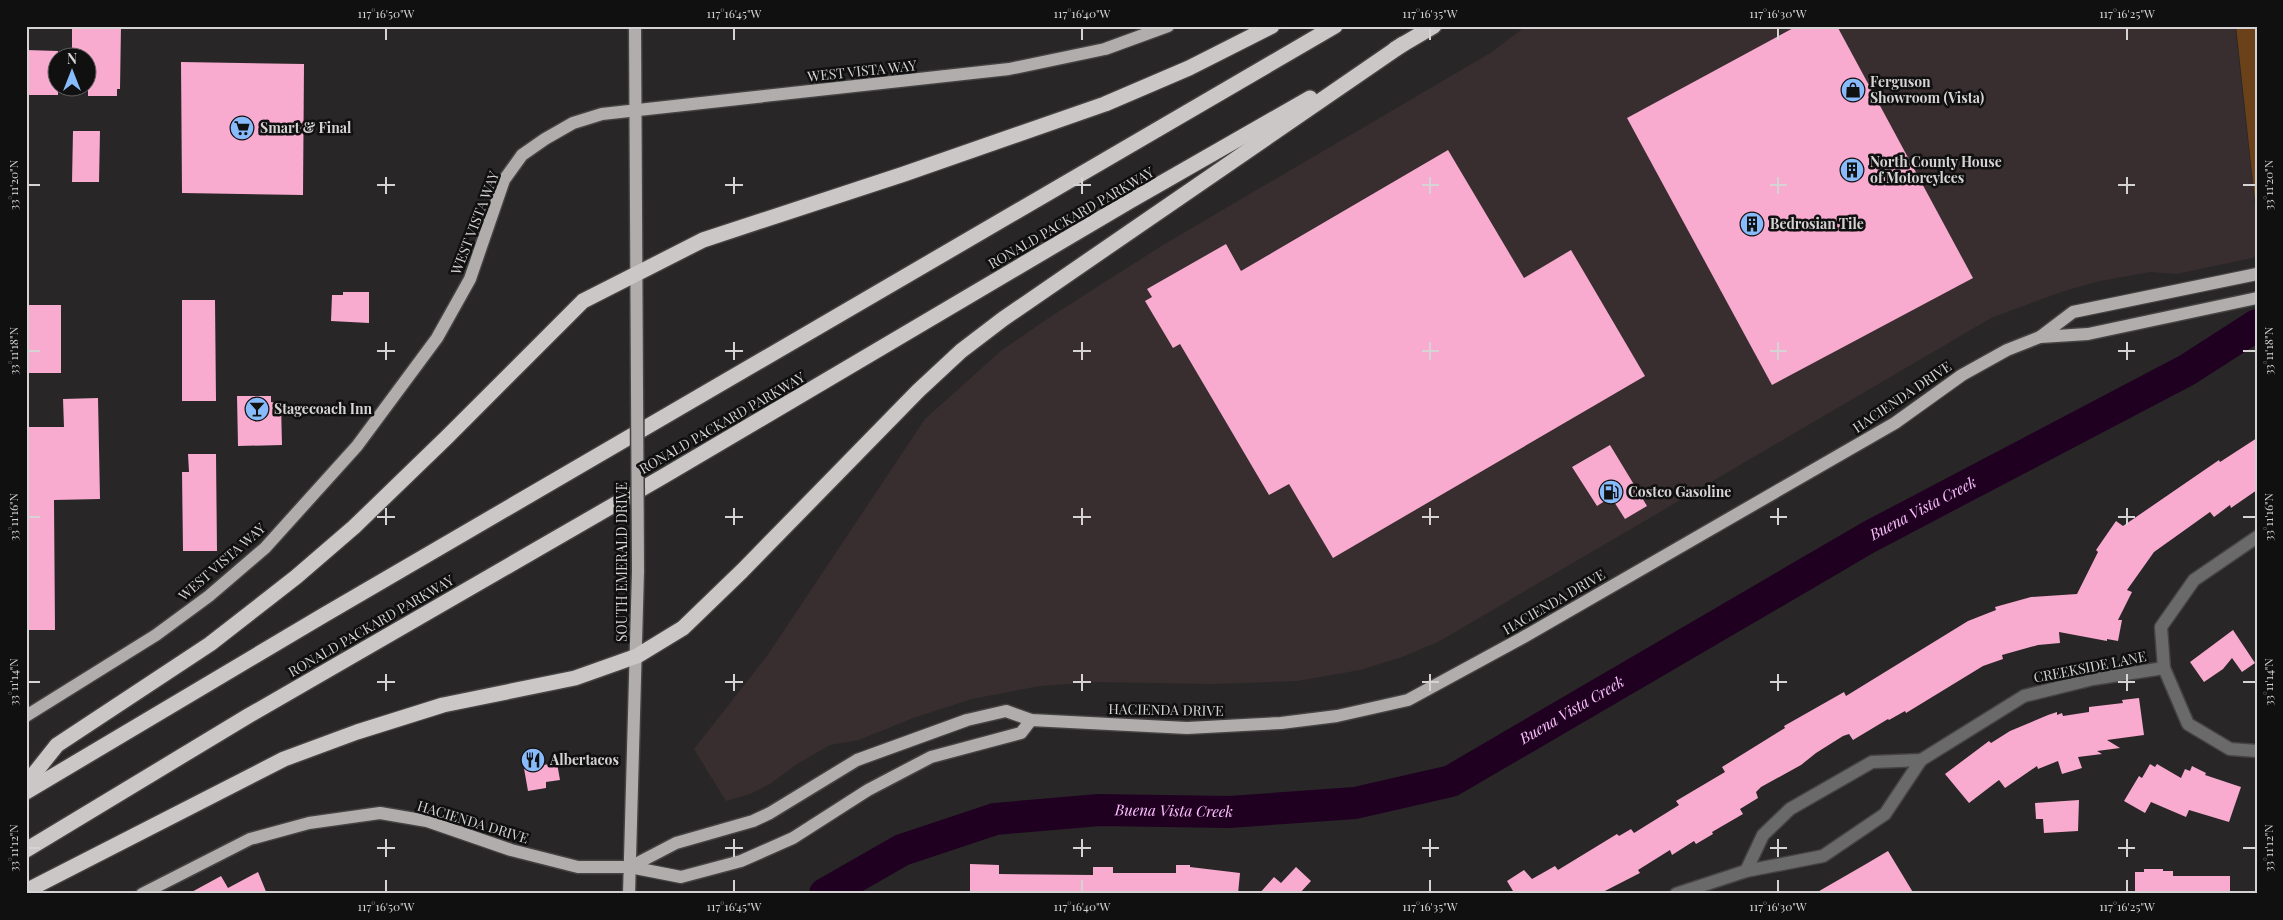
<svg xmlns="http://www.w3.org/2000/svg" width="2283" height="920" font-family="'Playfair Display',serif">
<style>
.built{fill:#382e2f}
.green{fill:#6a4119}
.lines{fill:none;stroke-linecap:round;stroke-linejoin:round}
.river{stroke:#1f0021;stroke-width:32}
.building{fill:#f8aacf}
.minor-casing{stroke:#454243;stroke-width:15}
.major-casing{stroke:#454243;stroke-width:15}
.highway-casing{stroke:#454243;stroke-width:18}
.minor{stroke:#6b6a6a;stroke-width:12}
.major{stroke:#b0adac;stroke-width:12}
.highway{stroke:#cbc7c6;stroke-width:15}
.major-bridge-casing{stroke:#454243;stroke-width:15;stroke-linecap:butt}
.major-bridge{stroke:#b0adac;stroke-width:12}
.ticks{fill:none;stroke:#d5d3d3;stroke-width:2}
.labels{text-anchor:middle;stroke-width:5;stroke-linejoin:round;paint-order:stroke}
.street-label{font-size:14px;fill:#d5d3d3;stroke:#111010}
.poi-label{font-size:14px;font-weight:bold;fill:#d5d3d3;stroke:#111010;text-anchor:start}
.water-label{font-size:15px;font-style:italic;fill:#fdc1fe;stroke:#111010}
.neatline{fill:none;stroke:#d5d3d3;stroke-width:2}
.ticks-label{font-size:12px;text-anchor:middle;fill:#d5d3d3}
</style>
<rect width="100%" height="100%" fill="#292627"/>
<!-- built -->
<path class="built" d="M1526,26H2235L2257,224V257L2176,274L2150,272L2100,281L2064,291L1991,318L1438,642L1402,657L1360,670L1297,681L1212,684L1094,682L1040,686L972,699L913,718L859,740L830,745L797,764L770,784L750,794L726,801L694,749L767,656L925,419L1002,350L1050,317L1163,245L1492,52Z"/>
<!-- green -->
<path class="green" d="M2236,26H2257V219Z"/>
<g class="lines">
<!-- river -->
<path class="river" id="s1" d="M825,894L902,850L995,819L1099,810L1229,812L1355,803L1451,781L1869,537L2187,370L2257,325"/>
</g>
<!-- building -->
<g class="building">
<path d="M72,26H121L120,89H117V96H88V58H72Z"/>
<path d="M1797,26H1837L1973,278L1772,385L1627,118Z"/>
<path d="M26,50L58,51V95H26Z"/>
<path d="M181,62L304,64L303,195L182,193Z"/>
<path d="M73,131H100L99,182H72Z"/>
<path d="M1448,150L1524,278L1571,250L1645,376L1333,558L1289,484L1269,495L1180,344L1173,348L1145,301L1152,297L1147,289L1226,244L1241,271Z"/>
<path d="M343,292H369V323L331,321L332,295H343Z"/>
<path d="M182,300H215L216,401H182Z"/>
<rect x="26" y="305" width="35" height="68"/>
<path d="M237,396H271V402L281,404L282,445L238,446Z"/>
<path d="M98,398L100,499L54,500L55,630H29L28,427H64L63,399Z"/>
<path d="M2257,438V490L2231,508L2230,505L2214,517L2210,512L2154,552L2127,590L2132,592L2118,620H2122L2118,641L2107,639V641L2059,632L2060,643L2038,645L2002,655L2003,659L1983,666L1906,713L1905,711L1889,720L1888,719L1853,740L1849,734L1843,736L1816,753L1801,765L1761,787L1756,792L1758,798L1740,809L1743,814L1712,832L1713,834L1696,844L1694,841L1672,855L1670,850L1638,870L1640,873L1599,894H1508L1513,891L1507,881L1524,870L1532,879L1555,866L1558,870L1617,834L1619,836L1631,829L1634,833L1679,805L1676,801L1725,772L1722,767L1785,728L1784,726L1844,692L1846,696L1968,621L1996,610L1995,607L2031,597L2077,594L2098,552L2096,550L2116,521L2123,526L2219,460L2220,462Z"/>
<path d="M1610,445L1647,506L1625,519L1611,497L1597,506L1572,467Z"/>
<path d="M188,454H216L217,551H183L182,472H189Z"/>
<path d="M2233,630L2255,663L2242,672L2232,658L2223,669L2204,682L2190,662Z"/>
<path d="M2139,698L2144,735L2107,740L2120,748L2097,751L2102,754L2078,757L2082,768L2062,774L2058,761L2038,769L2037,766L2005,788L1999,780L1969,803L1945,774L1989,741L1991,743L2010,731L2048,715L2057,712V715L2062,713L2063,716L2089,712V707L2123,703L2122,700Z"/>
<path d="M541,754L543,765L557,763L560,780L546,782V788L528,791L522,757Z"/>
<path d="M2150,764L2155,767L2157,764L2181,778L2185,769L2190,771L2192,766L2206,773L2205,775L2241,787L2229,822L2189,810L2186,817L2151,802L2145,813L2124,801L2139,776L2142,778Z"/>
<path d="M2079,800L2078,831L2044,833L2043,819H2036L2035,803Z"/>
<path d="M1888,851L1914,894H1814L1866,864Z"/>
<path d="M970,864L999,865V874L1093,875V867H1113V873H1176V865H1190V867L1240,873L1238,894H970Z"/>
<path d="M1296,867L1311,881L1299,894H1259L1274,877L1281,883Z"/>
<path d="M2144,869H2163V871H2173V876H2230V894H2135V872H2144Z"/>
<path d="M258,872L267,894H188L221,876L228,888Z"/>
</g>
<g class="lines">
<!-- minor casing -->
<g class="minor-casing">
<g id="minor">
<path d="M2257,537L2194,580L2161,627L2164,668L2188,724L2230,749L2257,751"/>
<path d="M1746,871L1763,835L1790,809L1872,762L1921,760"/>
<path d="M1676,894L1746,871L1823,856L1885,814L1921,760L2024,696L2093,679L2164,668"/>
</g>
</g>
<!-- major casing -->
<g class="major-casing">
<g id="major">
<path d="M635,26L637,389"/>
<path d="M2040,337L2088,334L2257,298"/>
<path d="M26,716L156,635L209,596L265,548L357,446L437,338L470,279L504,180L522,155L545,139L573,123L602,114L1009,69L1105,49L1168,26"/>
<path d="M630,867L676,843L753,821L770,813L857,760L967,720L1006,711L1031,720L1187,728L1281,723L1337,716L1408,700L1522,638L1895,423L1962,375L2007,350L2040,337L2073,312L2257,274"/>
<path d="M142,894L250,839L309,823L380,813L427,821L511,850L578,867H630L681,877L741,861L793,838L868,790L931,757L1021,733L1031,720"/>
<path d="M629,894L638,571"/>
</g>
</g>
<!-- highway casing -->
<g class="highway-casing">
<g id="highway">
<path d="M1395,49L1434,26"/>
<path d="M26,784L57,745L210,644L296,577L354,527L447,437L583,301L703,240L904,174L1105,104L1189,68L1272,26"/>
<path d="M26,792L324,615L1335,26"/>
<path d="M26,850L248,716L664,476L1130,201L1310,98"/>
<path d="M26,891L284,759L357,732L443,705L575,678L637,656L683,628L742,571L918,391L961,351L1003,319L1403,44"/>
</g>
</g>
<!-- minor -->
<use href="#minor" class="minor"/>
<!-- major -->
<use href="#major" class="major"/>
<!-- highway -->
<use href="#highway" class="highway"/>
<!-- major-bridge casing -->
<g class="major-bridge-casing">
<path id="major-bridge" d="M637,389L638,571"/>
</g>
<!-- major-bridge -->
<use href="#major-bridge" class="major-bridge"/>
</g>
<!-- ticks -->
<path class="ticks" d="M386,28V40M734,28V40M1082,28V40M1430,28V40M1778,28V40M2127,28V40M386,177V194M734,177V194M1082,177V194M1430,177V194M1778,177V194M2127,177V194M28,185H40M377,185H395M725,185H743M1073,185H1091M1422,185H1439M1770,185H1787M2118,185H2135M2243,185H2256M386,342V360M734,342V360M1082,342V360M1430,342V360M1778,342V360M2127,342V360M28,351H40M377,351H395M725,351H743M1073,351H1091M1422,351H1439M1770,351H1787M2118,351H2135M2243,351H2256M386,508V525M734,508V525M1082,508V525M1430,508V525M1778,508V525M2127,508V525M28,517H40M377,517H395M725,517H743M1073,517H1091M1422,517H1439M1770,517H1787M2118,517H2135M2243,517H2256M386,674V691M734,674V691M1082,674V691M1430,674V691M1778,674V691M2127,674V691M28,682H40M377,682H395M725,682H743M1073,682H1091M1422,682H1439M1770,682H1787M2118,682H2135M2243,682H2256M386,839V857M734,839V857M1082,839V857M1430,839V857M1778,839V857M2127,839V857M28,848H40M377,848H395M725,848H743M1073,848H1091M1422,848H1439M1770,848H1787M2118,848H2135M2243,848H2256M386,880V892M734,880V892M1082,880V892M1430,880V892M1778,880V892M2127,880V892"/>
<!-- icons -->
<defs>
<g id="shop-disc" transform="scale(1.25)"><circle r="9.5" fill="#87bbfb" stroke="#111010"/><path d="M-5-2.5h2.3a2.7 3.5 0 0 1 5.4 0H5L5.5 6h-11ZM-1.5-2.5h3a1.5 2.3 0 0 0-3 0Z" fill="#111"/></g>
<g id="supermarket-disc" transform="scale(1.25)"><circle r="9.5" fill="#87bbfb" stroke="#111010"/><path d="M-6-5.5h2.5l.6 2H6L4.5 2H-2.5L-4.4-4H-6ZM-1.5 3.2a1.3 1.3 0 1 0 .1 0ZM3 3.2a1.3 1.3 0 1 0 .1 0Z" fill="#111"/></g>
<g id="building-disc" transform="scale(1.25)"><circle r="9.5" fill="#87bbfb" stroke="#111010"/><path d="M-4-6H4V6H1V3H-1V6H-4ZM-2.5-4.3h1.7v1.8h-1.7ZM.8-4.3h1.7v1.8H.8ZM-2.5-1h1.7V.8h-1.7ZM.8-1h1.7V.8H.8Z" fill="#111"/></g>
<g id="bar-disc" transform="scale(1.25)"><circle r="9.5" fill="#87bbfb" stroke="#111010"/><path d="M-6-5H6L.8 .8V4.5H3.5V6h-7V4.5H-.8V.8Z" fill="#111"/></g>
<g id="fuel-disc" transform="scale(1.25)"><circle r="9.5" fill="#87bbfb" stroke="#111010"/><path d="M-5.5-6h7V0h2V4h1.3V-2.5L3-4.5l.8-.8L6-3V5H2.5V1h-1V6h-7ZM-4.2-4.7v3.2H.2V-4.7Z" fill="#111"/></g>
<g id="restaurant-disc" transform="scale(1.25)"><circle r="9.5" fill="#87bbfb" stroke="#111010"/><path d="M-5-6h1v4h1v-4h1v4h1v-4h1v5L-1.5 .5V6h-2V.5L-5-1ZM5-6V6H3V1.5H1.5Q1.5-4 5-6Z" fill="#111"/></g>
</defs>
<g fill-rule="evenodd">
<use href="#shop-disc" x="1853" y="90"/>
<use href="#supermarket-disc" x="242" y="128"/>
<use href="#building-disc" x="1852" y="170"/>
<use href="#building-disc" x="1752" y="224"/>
<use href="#bar-disc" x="257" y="409"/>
<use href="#fuel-disc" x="1611" y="492"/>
<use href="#restaurant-disc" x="533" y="760"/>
</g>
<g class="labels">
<!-- street labels -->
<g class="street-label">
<text transform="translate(862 71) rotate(-6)" y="5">WEST VISTA WAY</text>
<text transform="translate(1071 218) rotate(-30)" y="5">RONALD PACKARD PARKWAY</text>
<text transform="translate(475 223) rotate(-69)" y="5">WEST VISTA WAY</text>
<text transform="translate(1902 397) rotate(-34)" y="5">HACIENDA DRIVE</text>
<text transform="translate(722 423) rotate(-30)" y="5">RONALD PACKARD PARKWAY</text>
<text transform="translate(222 562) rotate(-41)" y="5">WEST VISTA WAY</text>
<text transform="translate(622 562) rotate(-90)" y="5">SOUTH EMERALD DRIVE</text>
<text transform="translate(1554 602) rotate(-30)" y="5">HACIENDA DRIVE</text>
<text transform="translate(371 626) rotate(-30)" y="5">RONALD PACKARD PARKWAY</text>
<text transform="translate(2090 667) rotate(-11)" y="5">CREEKSIDE LANE</text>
<text transform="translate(1166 710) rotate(1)" y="5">HACIENDA DRIVE</text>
<text transform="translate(473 822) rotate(17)" y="5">HACIENDA DRIVE</text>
</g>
<!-- poi labels -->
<g class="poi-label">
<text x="1870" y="87">Ferguson<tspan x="1870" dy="16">Showroom (Vista)</tspan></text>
<text x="260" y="133">Smart &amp; Final</text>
<text x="1870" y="167">North County House<tspan x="1870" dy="16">of Motorcylces</tspan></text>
<text x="1770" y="229">Bedrosian Tile</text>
<text x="274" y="414">Stagecoach Inn</text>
<text x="1628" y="497">Costco Gasoline</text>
<text x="550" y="765">Albertacos</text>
</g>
<!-- water labels -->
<g class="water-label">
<text dy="5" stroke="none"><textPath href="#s1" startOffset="1191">Buena Vista Creek</textPath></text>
<text dy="5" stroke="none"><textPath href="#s1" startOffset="786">Buena Vista Creek</textPath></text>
<text dy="5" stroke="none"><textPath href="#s1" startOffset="366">Buena Vista Creek</textPath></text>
</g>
</g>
<!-- border -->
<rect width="2283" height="920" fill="none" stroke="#111010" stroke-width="55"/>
<!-- north arrow -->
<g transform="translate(72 72)"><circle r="24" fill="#111010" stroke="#5f5e5e"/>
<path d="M0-4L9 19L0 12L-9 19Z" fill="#87bbfb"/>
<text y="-8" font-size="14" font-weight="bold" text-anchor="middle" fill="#d5d3d3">N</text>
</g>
<rect x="28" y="28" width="2228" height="864" class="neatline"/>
<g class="ticks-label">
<text x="386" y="18">117°16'50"W</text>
<text x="734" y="18">117°16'45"W</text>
<text x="1082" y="18">117°16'40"W</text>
<text x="1430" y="18">117°16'35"W</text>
<text x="1778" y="18">117°16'30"W</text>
<text x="2127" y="18">117°16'25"W</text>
<text transform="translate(14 185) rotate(-90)" y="4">33°11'20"N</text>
<text transform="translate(2269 185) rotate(-90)" y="4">33°11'20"N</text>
<text transform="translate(14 351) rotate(-90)" y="4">33°11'18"N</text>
<text transform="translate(2269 351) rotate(-90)" y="4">33°11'18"N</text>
<text transform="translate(14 517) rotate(-90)" y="4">33°11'16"N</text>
<text transform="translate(2269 517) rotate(-90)" y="4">33°11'16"N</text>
<text transform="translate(14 682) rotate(-90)" y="4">33°11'14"N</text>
<text transform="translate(2269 682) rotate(-90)" y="4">33°11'14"N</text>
<text transform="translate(14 848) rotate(-90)" y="4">33°11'12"N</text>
<text transform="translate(2269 848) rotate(-90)" y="4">33°11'12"N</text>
<text x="386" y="911">117°16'50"W</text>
<text x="734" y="911">117°16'45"W</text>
<text x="1082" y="911">117°16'40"W</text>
<text x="1430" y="911">117°16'35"W</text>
<text x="1778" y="911">117°16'30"W</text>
<text x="2127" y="911">117°16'25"W</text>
</g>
</svg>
